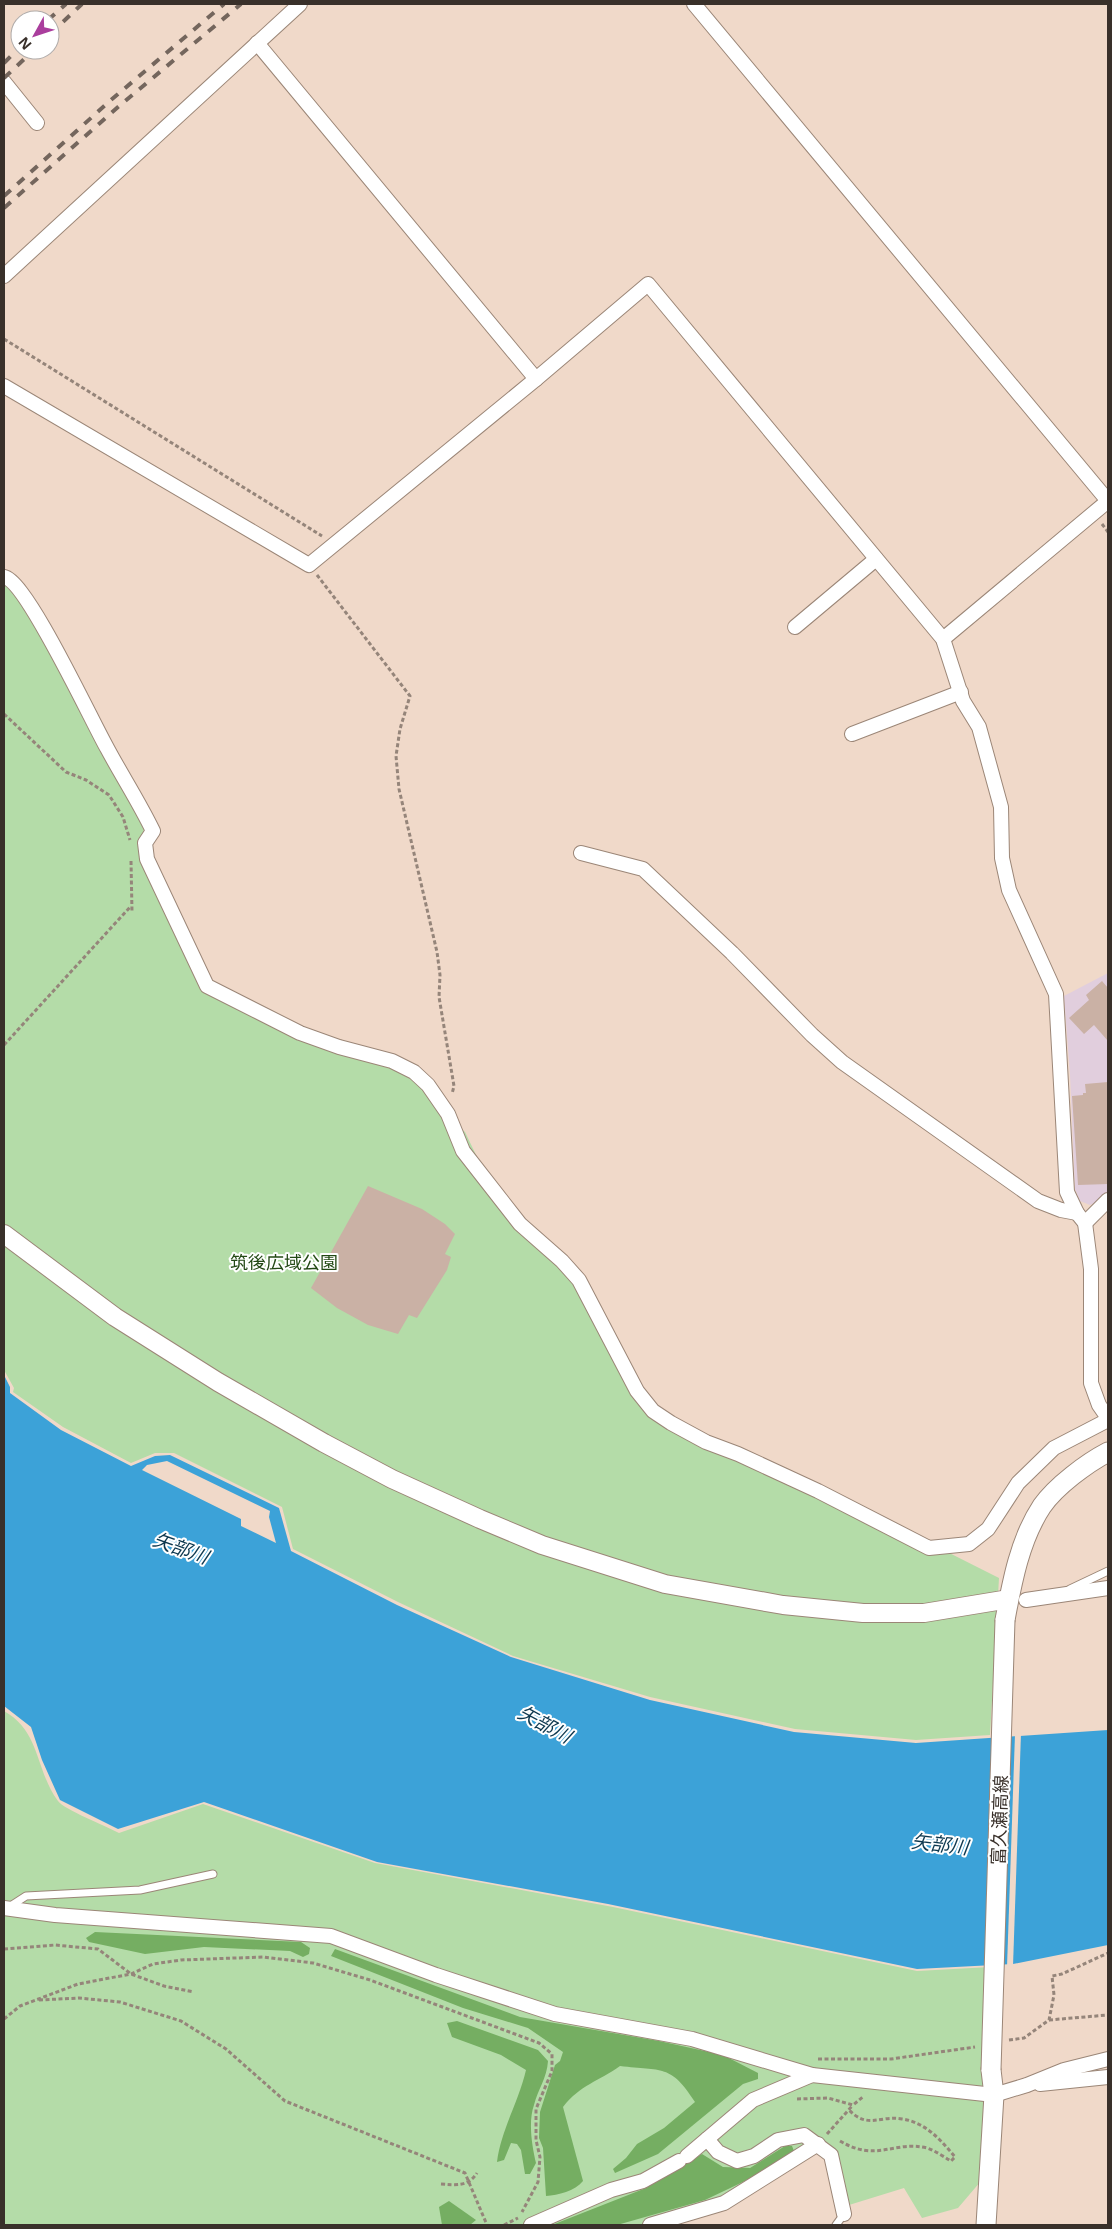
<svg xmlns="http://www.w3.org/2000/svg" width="1112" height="2229" font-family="'Noto Sans','Noto Sans JP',sans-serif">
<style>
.education{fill:#e1cedd}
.green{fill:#b4dca8}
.forest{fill:#75ae62}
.water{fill:#3ca2d8;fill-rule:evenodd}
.pier{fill:#f0d9c9}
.building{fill:#cab1a5}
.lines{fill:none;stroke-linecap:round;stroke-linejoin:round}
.service-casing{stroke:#9b8677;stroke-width:9}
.minor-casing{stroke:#9b8677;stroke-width:16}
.tertiary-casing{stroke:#9b8677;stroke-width:20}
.secondary-casing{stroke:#9b8677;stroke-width:21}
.path{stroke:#95857a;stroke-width:3;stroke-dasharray:4 2.5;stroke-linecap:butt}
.service{stroke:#fff;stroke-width:7}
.minor{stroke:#fff;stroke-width:14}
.tertiary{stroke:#fff;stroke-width:18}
.secondary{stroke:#fff;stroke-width:19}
.rail{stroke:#74665d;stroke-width:4;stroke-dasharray:9 9;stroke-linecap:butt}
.secondary-bridge-casing{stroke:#9b8677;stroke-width:21;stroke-linecap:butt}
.secondary-bridge{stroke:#fff;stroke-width:19}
.labels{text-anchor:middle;stroke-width:4;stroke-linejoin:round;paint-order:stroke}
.park-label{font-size:18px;fill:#234915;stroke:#fff}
.street-label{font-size:18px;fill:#39302a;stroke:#fff}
.water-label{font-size:19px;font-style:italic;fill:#0d384f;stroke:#fff}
</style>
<rect width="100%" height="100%" fill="#f0d9c9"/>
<!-- education -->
<path class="education" d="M1108,973V1193L1101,1200L1090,1205L1080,1201L1075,1189L1070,1075L1064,996Z"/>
<!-- green -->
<g class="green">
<path d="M4,582L8,585L46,642L145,825L139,849L208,992L398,1068L418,1079L440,1110L465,1132L477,1157L521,1216L577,1267L600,1320L633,1381L663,1412L752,1458L854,1505L999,1578L990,1735L916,1740L795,1729L650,1697L513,1656L398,1602L293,1549L282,1507L174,1453H155L131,1463L63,1427L13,1392L14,1388L4,1370Z"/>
<path d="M4,1711C41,1732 35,1770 58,1801C63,1809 108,1827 119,1833L203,1804L375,1863L613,1907L917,1971L990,1967L981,2181L958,2208L922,2218L904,2188L849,2205L837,2150L819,2152L733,2205L666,2225H4Z"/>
</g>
<!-- forest -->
<g class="forest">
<path d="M95,1932L301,1942L310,1948L309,1954L303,1957L290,1951L204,1947L145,1954L89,1942L86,1938Z"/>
<path d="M335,1949L520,2017L659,2041L723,2055L758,2073V2079L743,2084L658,2154L615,2173L613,2169L626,2158L637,2144L664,2128L695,2102C671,2064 662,2071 620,2066C599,2081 580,2085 563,2107L583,2181C575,2191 558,2195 546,2196L543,2148L539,2138L540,2112L555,2065L560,2061L563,2052L528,2028L463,2008L331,1956Z"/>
<path d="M457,2021L538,2050L548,2061C547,2078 538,2089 534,2105C528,2122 532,2146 536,2163L530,2174H525L521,2150L517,2144L511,2143L504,2160L497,2162C501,2130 519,2101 526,2070L501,2055L452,2037L447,2023Z"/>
<path d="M785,2146H792L794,2151L764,2172L705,2200L617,2225H552L646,2188L702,2154L723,2167L750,2168Z"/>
<path d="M449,2201L476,2220L470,2225H442L439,2207Z"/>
</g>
<!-- water -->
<path class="water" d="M4,1375L10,1387V1393L61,1430L131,1466L155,1456L170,1455L279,1508L291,1551L397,1605L511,1657L650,1700L794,1732L916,1743L1108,1730V1945L1013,1964L917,1969L608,1904L377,1862L204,1802L118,1829L60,1800L42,1760L31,1727L4,1706ZM167,1461L270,1511L269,1517L276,1543L241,1526V1519L142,1470L147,1465Z"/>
<!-- pier -->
<path class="pier" d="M1021,1733L1013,1966L1007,1967L1015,1734Z"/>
<!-- building -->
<g class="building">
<path d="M1102,981L1108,988V1041L1094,1025L1084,1034L1069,1018L1089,1000L1086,995Z"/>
<path d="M1108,1082V1184L1078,1185L1072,1096L1083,1095V1093H1086L1085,1084Z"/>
<path d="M368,1186L422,1209L445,1224L455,1234L445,1254L451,1257L447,1270L417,1318L409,1315L398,1334L368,1325L337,1308L311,1288Z"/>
</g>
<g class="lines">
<!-- service casing -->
<g class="service-casing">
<g id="service">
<path d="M1070,1589L1108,1571"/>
<path d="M9,1907L26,1896L140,1890L213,1874"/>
<path d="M836,2225L844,2214"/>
</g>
</g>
<!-- minor casing -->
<g class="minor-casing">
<g id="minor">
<path d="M694,4L1108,501"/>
<path d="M257,43L536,379"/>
<path d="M4,82L37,123"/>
<path d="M4,276L300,4"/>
<path d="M4,386L309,565L536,379L648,284L943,639L963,701L979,727L1001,807L1002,858L1009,890L1056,994L1067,1192L1077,1213L1085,1223L1091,1269V1383L1099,1405L1108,1418"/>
<path d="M4,577C27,581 92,722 107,748C122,776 139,802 153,831L145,843L147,859L207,986L300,1033L339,1047L392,1061L414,1072L428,1085L448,1114L463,1151L520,1224L562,1261L579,1280L637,1391L653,1411L671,1423L706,1442L738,1454L818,1491L929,1548L969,1544L988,1529L1018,1483L1054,1448L1108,1420"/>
<path d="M795,627L876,559"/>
<path d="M943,639L1108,501"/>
<path d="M852,734L961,692"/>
<path d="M581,853L643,869L732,953L812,1035L842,1062L1038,1201L1061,1210L1077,1213"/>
<path d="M1085,1223L1108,1200"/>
<path d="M1026,1600L1108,1588"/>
<path d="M4,1908L55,1915L331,1936L436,1975L555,2014L692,2039L812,2075L994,2095L1027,2085L1064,2070L1108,2059"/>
<path d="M1040,2084L1108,2077"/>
<path d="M707,2139L718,2152L737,2161L754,2156L778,2140L804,2135L831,2155L844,2214"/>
<path d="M687,2156L753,2100L812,2075"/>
<path d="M531,2225L611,2190L643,2181L679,2161"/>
<path d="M650,2225L724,2203L818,2144"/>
</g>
</g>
<!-- tertiary casing -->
<g class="tertiary-casing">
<path id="tertiary" d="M4,1234L115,1317L218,1382L324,1443L392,1479L480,1519L542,1545L665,1584L783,1605L863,1613H924L1009,1599"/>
</g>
<!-- secondary casing -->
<g class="secondary-casing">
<g id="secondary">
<path d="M1005,1620C1012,1582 1020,1539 1042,1506C1056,1486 1087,1463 1108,1452"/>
<path d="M986,2225L994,2095L991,2070"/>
</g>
</g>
<!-- path -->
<g class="path">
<path d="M4,339L322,536"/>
<path d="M1102,524L1108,532"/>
<path d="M317,575L410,696L400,729L396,756L399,789L437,952L440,975L439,997L454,1086L452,1094"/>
<path d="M4,714L66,772L86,780L109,795L123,817L130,840"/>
<path d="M131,861L132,912"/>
<path d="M4,1045L131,906"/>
<path d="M4,1949L55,1945L98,1949L131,1974L164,1986L194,1992"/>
<path d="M39,2000L79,1998L120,2002L181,2021L226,2049L285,2101L465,2173L487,2225"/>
<path d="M4,2019L20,2006L78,1984L131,1974L153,1964L181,1960L263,1957L313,1963L370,1980L539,2043L552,2054V2071L536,2109V2140L540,2157L538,2182L522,2212"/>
<path d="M1049,2020L1108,2015"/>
<path d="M1009,2040L1024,2038L1049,2020L1054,1995L1052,1976L1062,1974L1108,1953"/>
<path d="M818,2059H891L975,2047"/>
<path d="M797,2099L828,2098L853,2105L864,2096"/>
<path d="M827,2134L853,2105"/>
<path d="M840,2141C877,2163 894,2140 927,2148C936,2151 944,2157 951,2161L955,2157C941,2140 925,2122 902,2119C879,2115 868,2130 848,2109"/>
<path d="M441,2184C456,2185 468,2187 477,2173"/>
<path d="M504,2225L518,2218"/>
</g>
<!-- service -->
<use href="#service" class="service"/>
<!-- minor -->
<use href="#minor" class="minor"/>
<!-- tertiary -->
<use href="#tertiary" class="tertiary"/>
<!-- secondary -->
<use href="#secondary" class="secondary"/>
<!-- rail -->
<g class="rail">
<path d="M48,20L66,4"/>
<path d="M50,34L82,4"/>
<path d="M4,63L20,47"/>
<path d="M4,78L34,50"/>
<path d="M4,196L111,100L224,4"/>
<path d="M4,208L118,107L241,4"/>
</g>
<!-- secondary-bridge casing -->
<g class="secondary-bridge-casing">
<path id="secondary-bridge" d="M991,2070L1005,1620"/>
</g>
<!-- secondary-bridge -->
<use href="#secondary-bridge" class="secondary-bridge"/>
</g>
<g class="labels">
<!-- park labels -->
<g class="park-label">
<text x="284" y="1269">筑後広域公園</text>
</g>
<!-- street labels -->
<g class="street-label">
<text transform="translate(1000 1820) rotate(-88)" y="6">富久瀬高線</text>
</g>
<!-- water labels -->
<g class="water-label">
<text transform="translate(181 1548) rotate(20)" y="7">矢部川</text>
<text transform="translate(545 1724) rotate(28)" y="7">矢部川</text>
<text transform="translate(940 1844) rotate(7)" y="7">矢部川</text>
</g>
</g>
<!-- border -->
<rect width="1112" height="2229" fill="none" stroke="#39302a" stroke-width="10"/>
<!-- north arrow -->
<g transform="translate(35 35) rotate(230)"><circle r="24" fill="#ffffff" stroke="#b0acaa"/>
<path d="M0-4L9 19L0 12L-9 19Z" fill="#aa3e9d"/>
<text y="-8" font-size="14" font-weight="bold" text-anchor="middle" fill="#39302a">N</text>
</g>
</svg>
